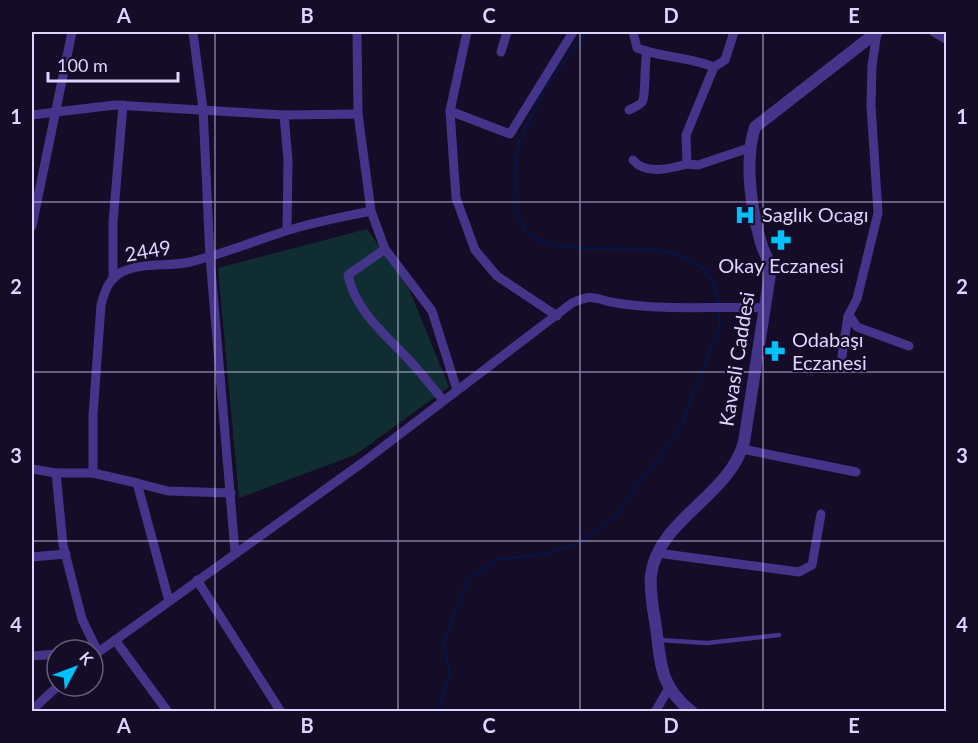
<svg xmlns="http://www.w3.org/2000/svg" width="978" height="743" font-family="Lato,sans-serif">
<style>
.green{fill:#102e32}
.lines{fill:none;stroke-linecap:round;stroke-linejoin:round}
.stream{stroke:#061447;stroke-width:2}
.service{stroke:#44358a;stroke-width:4.5}
.minor{stroke:#44358a;stroke-width:9}
.tertiary{stroke:#44358a;stroke-width:12}
.grid{fill:none;stroke:#dfd3ff;stroke-width:1.5;stroke-opacity:0.55}
.labels{text-anchor:middle;stroke-width:4.5;stroke-linejoin:round;paint-order:stroke}
.poi-label{font-size:20px;fill:#dfd3ff;stroke:#150d27;text-anchor:start}
.street-label{font-size:20px;fill:#dfd3ff;stroke:#150d27}
.neatline{fill:none;stroke:#dfd3ff;stroke-width:2}
.grid-label{font-size:20px;text-anchor:middle;font-weight:bold;fill:#dfd3ff}
</style>
<rect width="100%" height="100%" fill="#150d27"/>
<!-- green -->
<path class="green" d="M367,229L409,289L449,387L355,455L239,498L218,268Z"/>
<g class="lines">
<!-- stream -->
<g class="stream">
<path d="M586,32L545,88L518,144L514,204L525,232C532,236 541,242 550,244C601,258 714,225 719,306"/>
<path d="M438,712L450,673L444,645L466,582L495,560L538,555L576,545L616,516L682,424L720,325L719,312"/>
</g>
<!-- service -->
<path class="service" d="M659,640L707,643L779,635"/>
<!-- minor -->
<g class="minor">
<path d="M193,32L203,109L210,257L235,552"/>
<path d="M357,32L358,114L371,211L385,249L432,311L457,390"/>
<path d="M467,32L450,111L456,198L475,250L497,276L557,316"/>
<path d="M633,32L637,48C662,58 686,56 714,67L725,60L734,32"/>
<path d="M934,32L946,39"/>
<path d="M501,52L507,32"/>
<path d="M714,67L686,135L687,164L698,165L749,148"/>
<path d="M629,110C633,108 640,105 642,102C646,97 644,63 647,51"/>
<path d="M450,111L510,134L573,32"/>
<path d="M32,115L115,105L284,115L358,114"/>
<path d="M284,115L288,160L287,230"/>
<path d="M633,160C645,175 669,169 687,164"/>
<path d="M32,226L72,32"/>
<path d="M385,249L348,275C355,311 387,336 410,361C422,374 432,387 443,400"/>
<path d="M113,278V222L123,105"/>
<path d="M849,315L857,327L909,346"/>
<path d="M842,356L848,316L857,299L878,213L871,105L872,66L877,32"/>
<path d="M742,449L856,472"/>
<path d="M32,469L56,473H93V415L101,305C105,290 108,280 122,272C142,262 169,267 190,262C223,254 254,241 286,231C313,222 343,217 371,211"/>
<path d="M56,473L63,545L82,619L98,652L93,653"/>
<path d="M93,473L137,483L169,601"/>
<path d="M137,483L168,491L231,493"/>
<path d="M657,553L799,572L812,565L821,514"/>
<path d="M32,557L66,554"/>
<path d="M197,580L281,712"/>
<path d="M115,640L168,712"/>
<path d="M32,656L57,654"/>
<path d="M93,656L362,463L572,303C595,292 595,300 616,303C666,311 714,306 764,308"/>
<path d="M32,710L58,686"/>
<path d="M655,712L669,688"/>
</g>
<!-- tertiary -->
<path class="tertiary" d="M692,712C663,689 661,670 657,635C655,617 649,594 651,575C658,519 729,497 744,442L770,274C769,257 765,256 761,243C751,208 744,161 755,127L877,32"/>
</g>
<!-- grid -->
<path class="grid" d="M215,32V712M398,32V712M580,32V712M763,32V712M32,202H946M32,372H946M32,541H946"/>
<!-- icons -->
<defs>
<g id="hospital-bare" transform="scale(1.62)"><path d="M-5-5h3v3.5h4V-5h3V5h-3V1.5h-4V5h-3Z" fill="#00c0fe" stroke="#150d27" stroke-width="2.5" paint-order="stroke"/></g>
<g id="pharmacy-bare" transform="scale(1.62)"><path d="M-2-6h4v4h4v4h-4v4h-4v-4h-4v-4h4Z" fill="#00c0fe" stroke="#150d27" stroke-width="2.5" paint-order="stroke"/></g>
</defs>
<g fill-rule="evenodd">
<use href="#hospital-bare" x="745" y="215"/>
<use href="#pharmacy-bare" x="781" y="240"/>
<use href="#pharmacy-bare" x="775" y="351"/>
</g>
<g class="labels">
<!-- poi labels -->
<g class="poi-label">
<text x="762" y="222">Saglık Ocagı</text>
<text x="781" y="273" text-anchor="middle">Okay Eczanesi</text>
<text x="792" y="347">Odabaşı<tspan x="792" dy="23">Eczanesi</tspan></text>
</g>
<!-- street labels -->
<g class="street-label">
<text transform="translate(148 251) rotate(-10)" y="7">2449</text>
<text transform="translate(737 359) rotate(-81)" y="7">Kavasli Caddesi</text>
</g>
</g>
<!-- border -->
<rect width="978" height="743" fill="none" stroke="#150d27" stroke-width="66"/>
<!-- north arrow -->
<g transform="translate(75 668) rotate(49)"><circle r="28" fill="#150d27" stroke="#665c7d" stroke-width="1.5"/>
<path d="M0-4.5L10 22L0 15L-10 22Z" fill="#00c0fe"/>
<text y="-9" font-size="16" font-weight="bold" text-anchor="middle" fill="#dfd3ff">K</text>
</g>
<!-- scale -->
<path d="M48 72v9h130v-9" fill="none" stroke="#dfd3ff" stroke-width="3"/>
<text x="57" y="72" font-size="18" fill="#dfd3ff" stroke="#150d27" stroke-width="4.5" paint-order="stroke">100 m</text>
<rect x="33" y="33" width="912" height="677" class="neatline"/>
<g class="grid-label">
<text x="124" y="23">A</text>
<text x="307" y="23">B</text>
<text x="489" y="23">C</text>
<text x="671" y="23">D</text>
<text x="854" y="23">E</text>
<text x="16" y="124">1</text>
<text x="962" y="124">1</text>
<text x="16" y="294">2</text>
<text x="962" y="294">2</text>
<text x="16" y="463">3</text>
<text x="962" y="463">3</text>
<text x="16" y="632">4</text>
<text x="962" y="632">4</text>
<text x="124" y="733">A</text>
<text x="307" y="733">B</text>
<text x="489" y="733">C</text>
<text x="671" y="733">D</text>
<text x="854" y="733">E</text>
</g>
</svg>
